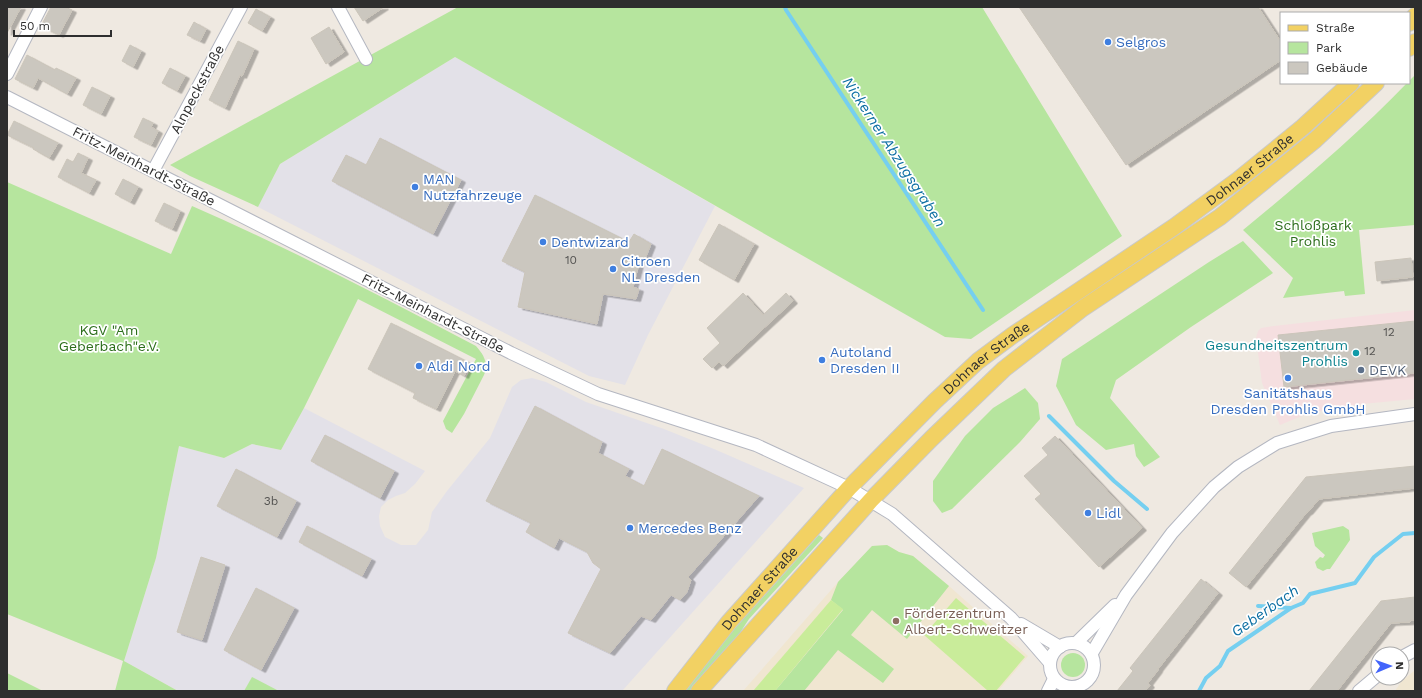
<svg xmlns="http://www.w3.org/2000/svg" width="1422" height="698" font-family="'Work Sans',sans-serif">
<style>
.industrial{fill:#e3e1e8}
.education{fill:#f0e6d1}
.medical{fill:#f5dfe0}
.green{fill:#b6e59e}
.pitch{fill:#c9ec9a}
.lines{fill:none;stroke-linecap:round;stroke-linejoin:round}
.stream{stroke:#75cff0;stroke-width:4}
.building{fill:#cbc7bf;stroke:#cbc5ba;filter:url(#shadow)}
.minor-casing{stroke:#b4b7c1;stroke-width:14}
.major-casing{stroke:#c9c9c9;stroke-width:18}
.minor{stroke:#fff;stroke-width:12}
.major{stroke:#f2d163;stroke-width:16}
.shop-dot{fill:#3f7fe0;stroke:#fff;stroke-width:1.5}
.culture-dot{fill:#0f9aa8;stroke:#fff;stroke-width:1.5}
.service-dot{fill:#5c6f8a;stroke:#fff;stroke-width:1.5}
.education-dot{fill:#8d6e63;stroke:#fff;stroke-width:1.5}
.labels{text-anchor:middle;stroke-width:3.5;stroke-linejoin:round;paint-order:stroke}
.number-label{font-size:12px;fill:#555452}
.shop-label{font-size:14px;fill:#366cbe;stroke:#fff;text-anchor:start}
.street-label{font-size:14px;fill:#2e2e2e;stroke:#fff}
.park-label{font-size:14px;fill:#2c6e1b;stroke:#fff}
.culture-label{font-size:14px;fill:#0d838f;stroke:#fff;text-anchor:end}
.service-label{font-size:14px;fill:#4e5e75;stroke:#fff;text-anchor:start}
.education-label{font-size:14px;fill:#785e54;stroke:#fff;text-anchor:start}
.water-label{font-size:15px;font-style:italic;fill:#0d6fa3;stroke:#fff}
</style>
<defs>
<filter id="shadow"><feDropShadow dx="4.5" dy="2.5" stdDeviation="0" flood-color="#0004"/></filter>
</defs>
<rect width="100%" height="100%" fill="#efe9e1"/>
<!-- industrial -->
<g class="industrial">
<path d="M455,57L715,206L648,335L625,385L589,376L258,207L280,164Z"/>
<path d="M532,378L546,382L586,402L664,429L714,449L804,488L622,691H279L252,678L244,691H178L124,661L156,558L179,446L224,458L252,444L281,450L304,408L425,471L415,484L405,493L396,496L388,500L381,507L379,516L380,526L385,537L401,545H416L428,530L432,512L447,491L490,438L512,387L521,380Z"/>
</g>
<!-- education -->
<g class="education">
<path d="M887,545L899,552L913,556L949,586L1028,656L998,691H743L838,582L872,546Z"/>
<path d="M1415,670V691H1395L1401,682Z"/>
</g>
<!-- medical -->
<path class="medical" d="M1415,310V399L1362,404L1309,413L1280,425L1262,383L1256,338L1258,331L1261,328L1274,326Z"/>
<!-- green -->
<g class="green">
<path d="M458,7H982L1122,236L971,339L945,337L455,57L280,164L258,207L190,176L170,165Z"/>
<path d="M1415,75V225L1359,230L1365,294L1345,296L1344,291L1283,298L1293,278L1243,230C1300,183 1356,136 1407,83H1409V81Z"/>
<path d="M7,182L171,254L192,206C289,248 382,297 476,346C484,355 489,364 484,375L464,414L452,433L446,429L443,421L476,359L358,299L304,408L281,450L252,444L224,458L179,446L156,558L124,661L178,691H115L123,661L7,614Z"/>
<path d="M1243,241L1273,273L1191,327L1116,380L1110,398L1160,457L1144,467L1136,456L1134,444L1106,450L1076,425L1056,386L1062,359L1209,262Z"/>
<path d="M1025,388L1038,403L1040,419L1020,442L952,509L942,513L933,501V481L965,436L993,408Z"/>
<path d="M1343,526L1349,530L1350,540L1330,569H1327L1323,571L1317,568L1315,562L1320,557L1323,558L1325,555L1315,546L1312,533Z"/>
<path d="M819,535L823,538L749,619L730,648L691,691H685L727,637Z"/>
<path d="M887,545L899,552L913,556L949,586L907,639L872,610L851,635L894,669L883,683L838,650L804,691H775L843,610L831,600L838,582L872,546Z"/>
<circle cx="1073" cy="665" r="12"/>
<path d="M7,673L43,691H7Z"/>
<path d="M252,677L279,691H244Z"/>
</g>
<!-- pitch -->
<g class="pitch">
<path d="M956,598L1025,657L996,691H988L924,635Z"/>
<path d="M831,600L843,609L775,691H753Z"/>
</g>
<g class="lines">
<!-- stream -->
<g class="stream">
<path d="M785,7L786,10L983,310"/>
<path d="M1049,416L1114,481L1147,509"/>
<path d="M1258,606L1291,608"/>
<path d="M1199,691L1206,678L1220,666L1228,651L1291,608L1303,603L1310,594L1355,583L1374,557L1403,534L1415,533"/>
</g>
</g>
<!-- building -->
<g class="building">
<path d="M7,7H21L7,33Z"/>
<path d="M51,7H65L72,10L59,35L41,26Z"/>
<path d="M354,7H384L363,21Z"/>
<path d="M1019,7H1258L1281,42V60L1126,165Z"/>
<path d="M256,9L270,17L262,31L248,23Z"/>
<path d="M194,22L206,29L200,41L187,35Z"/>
<path d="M329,27L344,52L326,64L311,38Z"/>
<path d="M238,41L254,49L242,76L240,75L225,108L209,100Z"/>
<path d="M130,45L141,51L133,67L122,61Z"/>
<path d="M27,55L55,70L56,68L76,78L67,94L38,78L33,88L15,79Z"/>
<path d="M170,68L185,76L177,91L162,83Z"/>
<path d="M92,87L110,96L101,114L83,105Z"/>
<path d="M143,118L153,123L151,127L158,131L151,145L134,137Z"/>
<path d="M14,121L58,143L49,158L33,149L34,148L7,135Z"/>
<path d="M380,138L461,180L433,234L332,181L346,155L366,165Z"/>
<path d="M78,153L88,158L81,173L96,180L89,193L58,177L67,159L73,162Z"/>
<path d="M123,179L138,187L130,202L115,194Z"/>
<path d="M535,195L629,242L634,234L651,244L645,259L641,256L633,287L639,289L636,299L603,294L597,324L518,307L525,272L502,261Z"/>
<path d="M164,203L180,211L172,229L155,221Z"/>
<path d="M719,224L754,244L734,280L699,260Z"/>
<path d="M1411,258L1413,277L1377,281L1375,262Z"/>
<path d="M743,293L763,315L786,293L793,301L723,366L719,362L712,368L703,359L720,343L707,328Z"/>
<path d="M1415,321V373L1284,387L1278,335Z"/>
<path d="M391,323L470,363L464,376L455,371L436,409L413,398L415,393L368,369Z"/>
<path d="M535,406L602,442L598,453L629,469L625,476L644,486L662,449L759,496L688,577L691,580L687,592L680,600L671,595L651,620L641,616L610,653L568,633L601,569L593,563L587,552L559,538L554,548L526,532L531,523L486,501Z"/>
<path d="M325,435L394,471L380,498L311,461Z"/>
<path d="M1055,436L1142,528L1099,567L1035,499L1041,494L1024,476L1048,455L1042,448Z"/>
<path d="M1415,466V488L1319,499L1308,512H1307L1246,587L1229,573L1306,477Z"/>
<path d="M236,469L296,501L277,537L217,506Z"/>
<path d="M307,526L371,559L362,576L299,542Z"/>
<path d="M201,557L225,565L202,640L177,632Z"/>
<path d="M1201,579L1218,593L1158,669V670L1148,683L1150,685L1145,691H1117L1133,671L1130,668Z"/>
<path d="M256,588L294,608L261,670L224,650Z"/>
<path d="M1415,597V620H1410V622L1391,623L1337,691H1309L1381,601Z"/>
</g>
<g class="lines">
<!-- minor casing -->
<g class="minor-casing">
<g id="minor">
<path d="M338,7L366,59"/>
<path d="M7,74L41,7"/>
<path d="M7,97L511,353L598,394L756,445L849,488L892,514L1011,618L1050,663"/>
<path d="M153,171L241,7"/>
<path d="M1021,624L1060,647"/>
<circle cx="1072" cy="665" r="22"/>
<path d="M1076,643L1115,605"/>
<path d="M1092,653L1126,595L1172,533L1214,487L1238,467L1277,443L1331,426L1415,414"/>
<path d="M1402,657L1415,650"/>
<path d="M1048,691L1054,679"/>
<path d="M1359,691L1378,675"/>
</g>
</g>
<!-- major casing -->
<g class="major-casing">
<g id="major">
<path d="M1409,23L1415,16"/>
<path d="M1409,48L1415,42"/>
<path id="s1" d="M675,691L729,622L849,488L934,402L978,361L1013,335L1174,227L1238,180L1303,127L1351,83"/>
<path d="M699,691L871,500L931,439L1004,369L1083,308L1220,217L1315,140L1376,83"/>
</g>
</g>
<!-- minor -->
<use href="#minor" class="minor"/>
<!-- major -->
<use href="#major" class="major"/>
</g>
<!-- markers -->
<g class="shop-dot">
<circle cx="1108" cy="42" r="4"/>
<circle cx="415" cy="187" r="4"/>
<circle cx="543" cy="242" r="4"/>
<circle cx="613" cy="269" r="4"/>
<circle cx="822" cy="360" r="4"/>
<circle cx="419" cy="366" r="4"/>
<circle cx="1288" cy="378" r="4"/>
<circle cx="1088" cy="513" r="4"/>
<circle cx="630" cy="528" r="4"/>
</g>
<circle class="culture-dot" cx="1356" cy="353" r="4"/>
<circle class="service-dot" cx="1361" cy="370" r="4"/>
<circle class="education-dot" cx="896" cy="621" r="4"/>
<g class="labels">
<!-- number labels -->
<g class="number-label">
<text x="571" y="264">10</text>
<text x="1389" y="336">12</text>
<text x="1370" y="355">12</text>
<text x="271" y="505">3b</text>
</g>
<!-- shop labels -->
<g class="shop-label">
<text x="1116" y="47">Selgros</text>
<text x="423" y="184">MAN<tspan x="423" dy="16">Nutzfahrzeuge</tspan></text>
<text x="551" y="247">Dentwizard</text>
<text x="621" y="266">Citroen<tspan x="621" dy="16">NL Dresden</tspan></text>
<text x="830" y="357">Autoland<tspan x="830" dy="16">Dresden II</tspan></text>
<text x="427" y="371">Aldi Nord</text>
<text x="1288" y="398" text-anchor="middle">Sanitätshaus<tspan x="1288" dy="16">Dresden Prohlis GmbH</tspan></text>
<text x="1096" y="518">Lidl</text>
<text x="638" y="533">Mercedes Benz</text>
</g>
<!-- street labels -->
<g class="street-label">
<text transform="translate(197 89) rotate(-62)" y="5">Alnpeckstraße</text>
<text transform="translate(144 166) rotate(27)" y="5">Fritz-Meinhardt-Straße</text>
<text dy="5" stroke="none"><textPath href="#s1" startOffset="781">Dohnaer Straße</textPath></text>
<text transform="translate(433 313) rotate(27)" y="5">Fritz-Meinhardt-Straße</text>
<text dy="5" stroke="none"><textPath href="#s1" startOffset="457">Dohnaer Straße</textPath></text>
<text dy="5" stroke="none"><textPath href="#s1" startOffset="133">Dohnaer Straße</textPath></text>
</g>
<!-- park labels -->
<g class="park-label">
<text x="1313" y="230">Schloßpark<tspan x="1313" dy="16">Prohlis</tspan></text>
<text x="109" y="335">KGV "Am<tspan x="109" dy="16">Geberbach"e.V.</tspan></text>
</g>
<!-- culture labels -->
<g class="culture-label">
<text x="1348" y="350">Gesundheitszentrum<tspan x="1348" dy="16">Prohlis</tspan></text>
</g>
<!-- service labels -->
<g class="service-label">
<text x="1369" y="375">DEVK</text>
</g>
<!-- education labels -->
<g class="education-label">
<text x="904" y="618">Förderzentrum<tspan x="904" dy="16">Albert-Schweitzer</tspan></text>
</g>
<!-- water labels -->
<g class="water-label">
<text transform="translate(894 152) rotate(57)" y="5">Nickerner Abzugsgraben</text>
<text transform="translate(1265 611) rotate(-35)" y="5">Geberbach</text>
</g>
</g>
<!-- border -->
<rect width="1422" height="698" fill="none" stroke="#2e2e2e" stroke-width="16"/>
<!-- legend -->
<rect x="1280" y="12" width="130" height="72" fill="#ffffff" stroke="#ababab"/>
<rect x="1288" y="25" width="20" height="6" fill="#f2d163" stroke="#ababab"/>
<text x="1316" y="32" font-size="12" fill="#2e2e2e">Straße</text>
<rect x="1288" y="42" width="20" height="12" fill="#b6e59e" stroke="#ababab"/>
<text x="1316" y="52" font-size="12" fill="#2e2e2e">Park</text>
<rect x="1288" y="62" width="20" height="12" fill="#cbc7bf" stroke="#ababab"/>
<text x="1316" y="72" font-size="12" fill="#2e2e2e">Gebäude</text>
<!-- north arrow -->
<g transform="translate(1390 666) rotate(88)"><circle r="19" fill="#ffffff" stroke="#ababab"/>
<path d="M0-3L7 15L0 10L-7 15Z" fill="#4264fb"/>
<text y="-6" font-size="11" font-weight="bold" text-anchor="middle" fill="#2e2e2e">N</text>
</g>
<!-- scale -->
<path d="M14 30v6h97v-6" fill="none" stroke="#2e2e2e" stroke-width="2"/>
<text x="20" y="30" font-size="12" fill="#2e2e2e" stroke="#ffffff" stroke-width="3" paint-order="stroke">50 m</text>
</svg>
